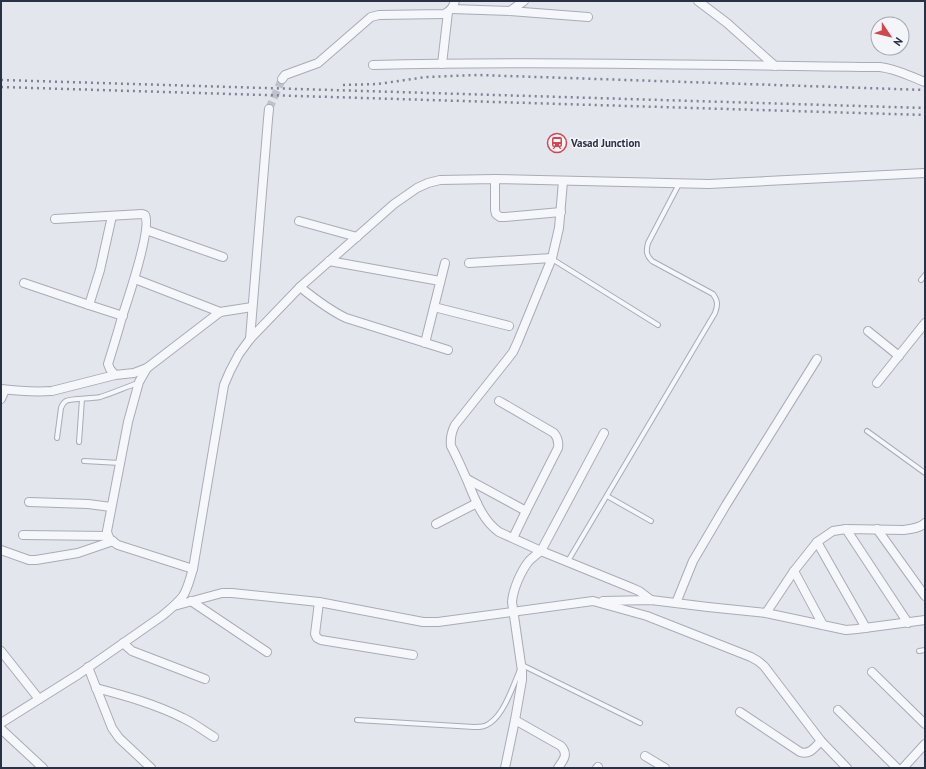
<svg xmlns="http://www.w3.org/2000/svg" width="926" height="769" font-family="'PT Sans',sans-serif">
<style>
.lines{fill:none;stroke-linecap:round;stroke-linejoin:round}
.minor-tunnel{stroke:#bec2cb;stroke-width:8;stroke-dasharray:8 4;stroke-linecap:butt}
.service-casing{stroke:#a8acb7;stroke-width:6}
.minor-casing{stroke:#a8acb7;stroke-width:10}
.service{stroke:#f6f7fa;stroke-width:4}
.minor{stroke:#f6f7fa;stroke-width:8}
.rail{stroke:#7c8396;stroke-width:2.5;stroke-dasharray:2 4;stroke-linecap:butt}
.labels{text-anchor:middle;stroke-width:3;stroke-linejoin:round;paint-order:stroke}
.poi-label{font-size:11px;font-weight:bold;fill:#2a3145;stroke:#f3f5f9;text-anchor:start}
</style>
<rect width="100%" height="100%" fill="#e3e6ec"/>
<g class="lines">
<!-- minor-tunnel -->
<path class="minor-tunnel" d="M269,109L282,79"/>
<!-- service casing -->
<g class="service-casing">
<g id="service">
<path d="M552,259L658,325"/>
<path d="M921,280L925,275"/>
<path d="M867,431L925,473"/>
<path d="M57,438L61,408C62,405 63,403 66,401C72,398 91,399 100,397C113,393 126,387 138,383"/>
<path d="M79,442L82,399"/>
<path d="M84,461L120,463"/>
<path d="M607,496L651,521"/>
<path d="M568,561L715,313C718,305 718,301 713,294L652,261C646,255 646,251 648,243L679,184"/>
<path d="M919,651L925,650"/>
<path d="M357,720L474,727C480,727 485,727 490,723C505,713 514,683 522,665L640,723"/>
</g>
</g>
<!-- minor casing -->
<g class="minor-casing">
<g id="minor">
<path d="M698,1L727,23L775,66"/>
<path d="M452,9L510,11L588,17"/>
<path d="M510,11L524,1"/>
<path d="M442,64L448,12"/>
<path d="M373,65C542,61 711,65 880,67C897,69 909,76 925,82"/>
<path d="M282,79L285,75L318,63L371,17L379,15L444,14C451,11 453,7 455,1"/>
<path d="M495,179V210L496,214L500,217H505L561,212"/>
<path d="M563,181L559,228L552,258L518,341L513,352L506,361L455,425C451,433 450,438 451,446C457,457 462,469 467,480C475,499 482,520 499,532L541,551L632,588L639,591L651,600"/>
<path d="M55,219L142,214L145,215C152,228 128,299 122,317C118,332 113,348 108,364L110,369L115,375"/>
<path d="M299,221L357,237"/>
<path d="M146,230L223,257"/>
<path d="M329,261L440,281"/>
<path d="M469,263L552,258"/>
<path d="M135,279L220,312"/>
<path d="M24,283L89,305L123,316"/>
<path d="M300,287C315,299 329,310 346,318L448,350"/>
<path d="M89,305L100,270L112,216"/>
<path d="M434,307L509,326"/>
<path d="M868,331L899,356"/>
<path d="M250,339L268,119L269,109"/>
<path d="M425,343L445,263"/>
<path d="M147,368L139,382L128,422L107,531C108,539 112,541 118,545L193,569"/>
<path d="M877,383L925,323"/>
<path d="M1,389C18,391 35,392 52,391L115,375L134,373L147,368L220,312L252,307"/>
<path d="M1,399L5,390"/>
<path d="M499,401L554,433C558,438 559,442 558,448L526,511L513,538"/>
<path d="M467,479L526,511"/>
<path d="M29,502L88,504L111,507"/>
<path d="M436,524L477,503"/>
<path d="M846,529L908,623"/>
<path d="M877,529L925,596"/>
<path d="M23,535L108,536"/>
<path d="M817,542L866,628"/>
<path d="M1,550L29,560H36L78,553L113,541"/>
<path d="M794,571L823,625"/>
<path d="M191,601L267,652"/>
<path d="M603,601L651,600L708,607L766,613L846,630L857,629L925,620"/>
<path d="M319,602L315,634L317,638L321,640L413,655"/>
<path d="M676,603L693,561L726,505L817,359"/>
<path d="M174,606L222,593H232L319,602L423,622H438L593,601L647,616L751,657L758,661L764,666L821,741L847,768"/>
<path d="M766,613L794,571L817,542L833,531L846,529L904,530C911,529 920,528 925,523"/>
<path d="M123,643L132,651L205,679"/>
<path d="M1,651L39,699"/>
<path d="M88,667L112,728L119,738L151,768"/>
<path d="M872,672L925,724"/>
<path d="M96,688C126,696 155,704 183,718C194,723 204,731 214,737"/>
<path d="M838,710L897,768"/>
<path d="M740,712L800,752C810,755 814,748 821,741"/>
<path d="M515,720L561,746C569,755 563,760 558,768"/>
<path d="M1,723L79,674L162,616C169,610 177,604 183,596C188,588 190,578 193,569L224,385L230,371L239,354L250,339L300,287L394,204L417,188L428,183L440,180L495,179L709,184L925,173"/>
<path d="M1,729L43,768"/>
<path d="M645,756L665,768"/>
<path d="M505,768L515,720L522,680V671L512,602C513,589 521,571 529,561C532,558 537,554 541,551L604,433"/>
<path d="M597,768L598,767"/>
<path d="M903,768L925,744"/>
</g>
</g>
<!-- service -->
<use href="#service" class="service"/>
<!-- minor -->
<use href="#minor" class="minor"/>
<!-- rail -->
<g class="rail">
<path d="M1,80L925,108"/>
<path d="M343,85L378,84L426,77L478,75L925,90"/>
<path d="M1,87L925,115"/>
</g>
</g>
<!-- icons -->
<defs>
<g id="station-ring" transform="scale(1)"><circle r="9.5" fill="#f3f5f9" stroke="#d3464e" stroke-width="1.5"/><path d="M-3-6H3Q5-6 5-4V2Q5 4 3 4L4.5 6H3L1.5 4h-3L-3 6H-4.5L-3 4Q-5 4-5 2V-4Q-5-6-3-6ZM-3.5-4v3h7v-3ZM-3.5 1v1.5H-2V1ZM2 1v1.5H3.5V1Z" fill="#d3464e"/></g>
</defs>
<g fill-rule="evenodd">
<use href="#station-ring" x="557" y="143"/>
</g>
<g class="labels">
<!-- poi labels -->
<g class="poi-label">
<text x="571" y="147">Vasad Junction</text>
</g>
</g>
<!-- border -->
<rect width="926" height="769" fill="none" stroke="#2a3145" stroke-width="4"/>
<!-- north arrow -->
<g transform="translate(890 36) rotate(125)"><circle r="19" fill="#f3f5f9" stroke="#a3a7b1"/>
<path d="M0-3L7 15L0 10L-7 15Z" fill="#d3464e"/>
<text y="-6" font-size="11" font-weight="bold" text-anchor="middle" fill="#2a3145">N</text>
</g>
</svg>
